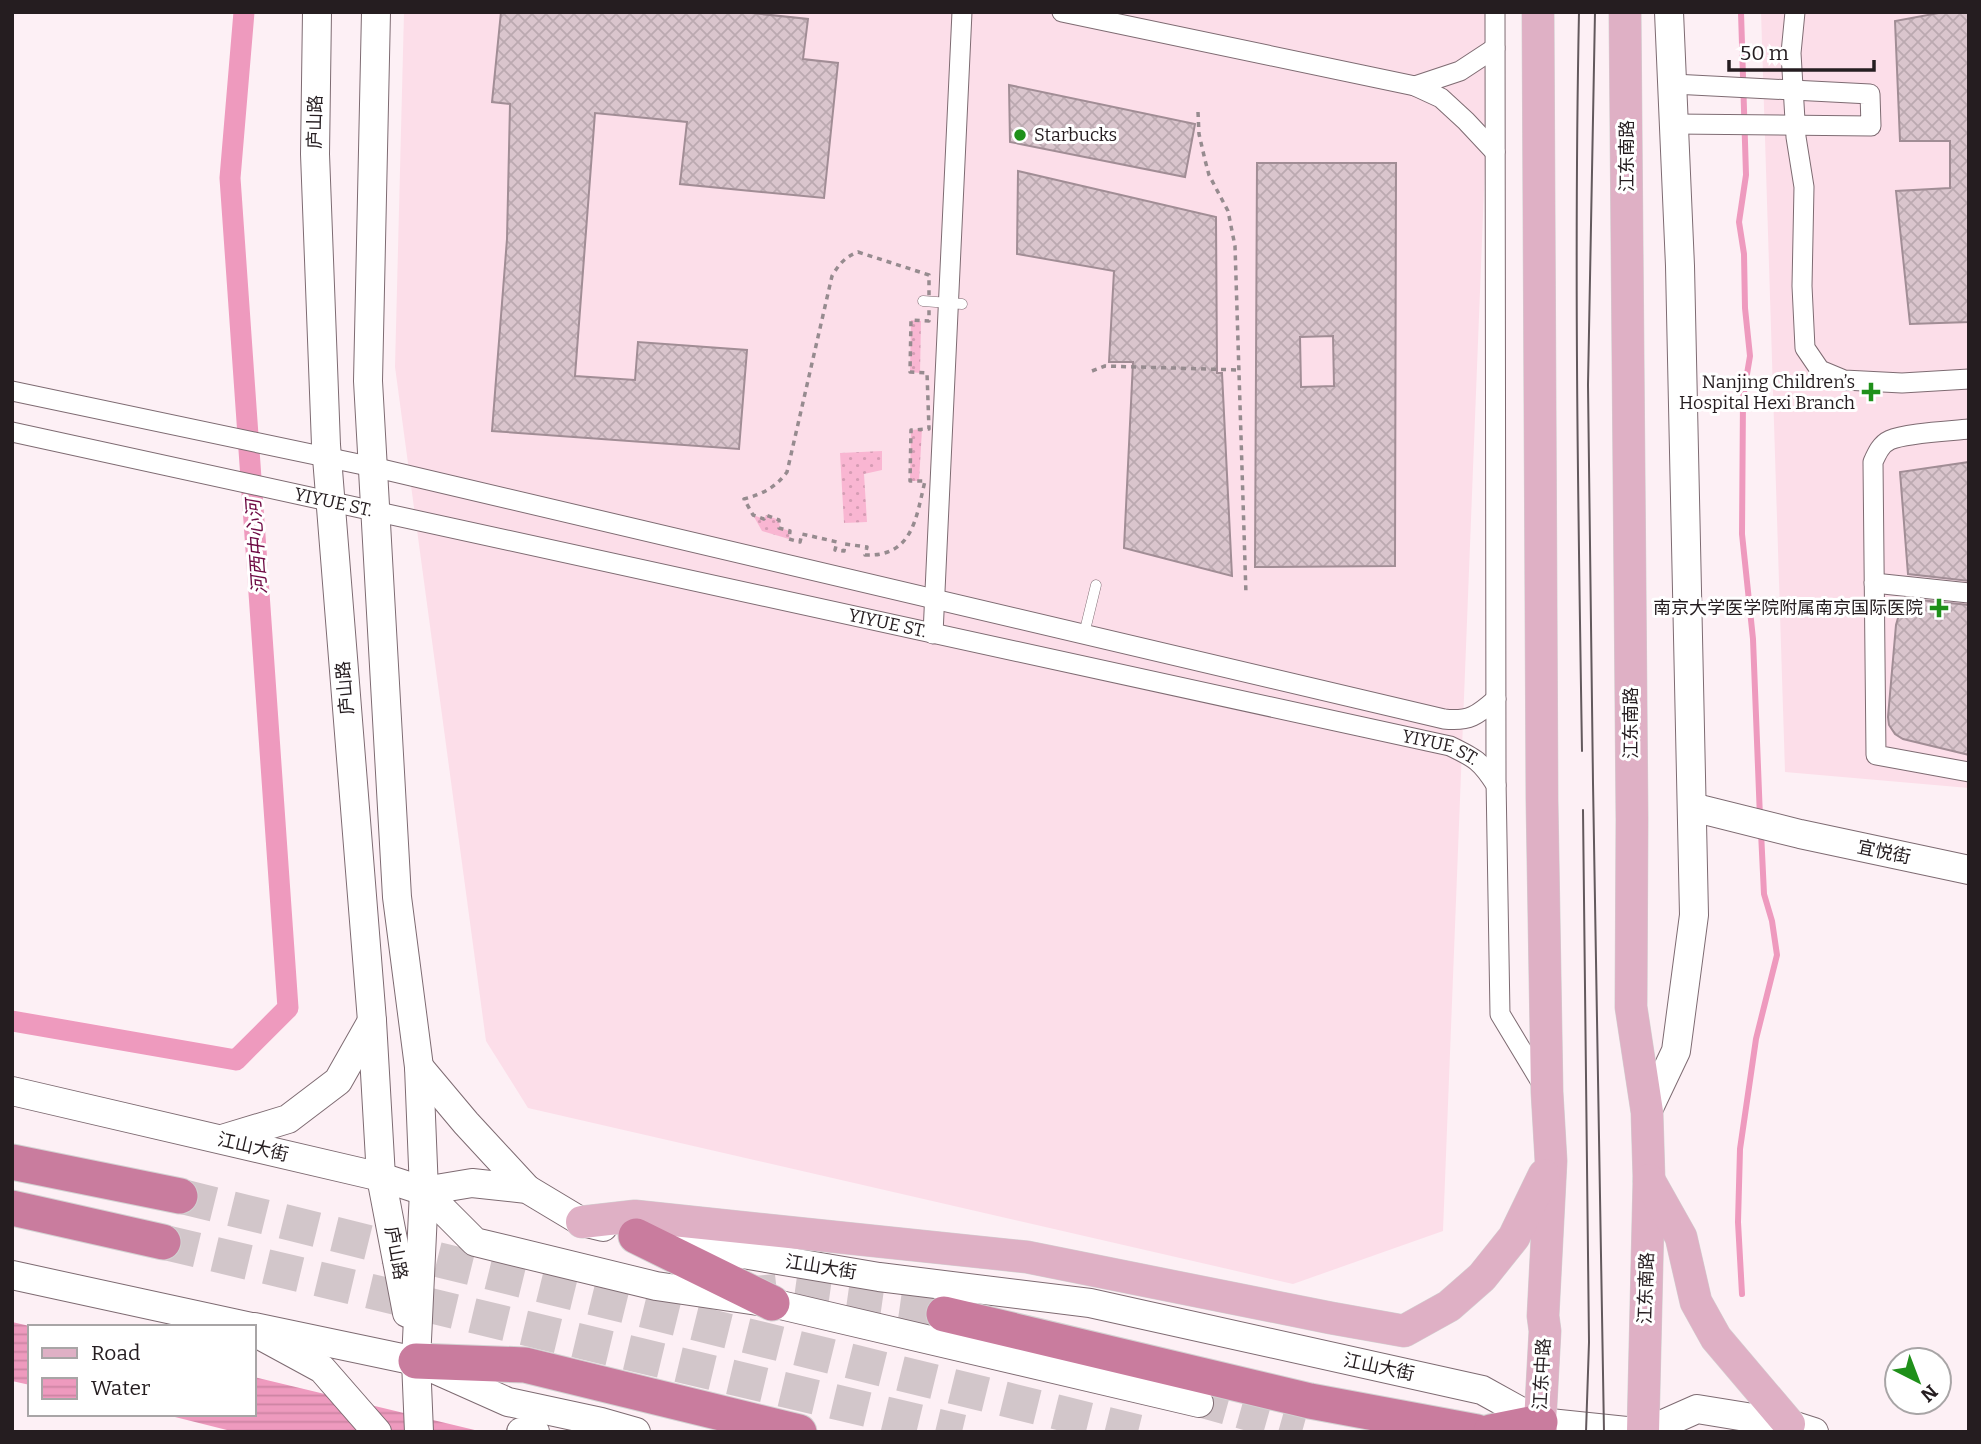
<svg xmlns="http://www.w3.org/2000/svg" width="1981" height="1444" font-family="Bitter,'Noto Sans SC',serif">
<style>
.built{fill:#fcdee9}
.grass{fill:url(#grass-dots)}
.water{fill:url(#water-rules)}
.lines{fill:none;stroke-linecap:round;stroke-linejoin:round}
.stream{stroke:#ee9abe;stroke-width:6}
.canal{stroke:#ee9abe;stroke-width:21}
.building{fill:url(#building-cross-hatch);stroke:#a18d95;stroke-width:2;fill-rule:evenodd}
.secondary-tunnel{stroke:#d2c6ca;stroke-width:28;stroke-dasharray:28 14;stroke-linecap:butt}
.highway-tunnel{stroke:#d2c6ca;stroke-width:35;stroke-dasharray:35 18;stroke-linecap:butt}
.lane-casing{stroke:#7e6b72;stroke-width:11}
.street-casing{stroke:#7e6b72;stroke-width:21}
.secondary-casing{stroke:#7e6b72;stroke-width:30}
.primary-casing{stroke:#d3d2d2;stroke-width:33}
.highway-casing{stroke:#d3d2d2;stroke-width:37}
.path{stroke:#968b8f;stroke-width:3.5;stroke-dasharray:5 5;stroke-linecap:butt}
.lane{stroke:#fff;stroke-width:10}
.street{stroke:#fff;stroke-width:19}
.secondary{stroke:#fff;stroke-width:28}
.primary{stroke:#dfb0c5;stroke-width:32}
.highway{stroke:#c97c9e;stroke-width:35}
.tram{stroke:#63595d;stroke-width:2}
.poi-dot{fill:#1f901a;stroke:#fff;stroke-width:2.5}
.labels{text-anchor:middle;stroke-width:6;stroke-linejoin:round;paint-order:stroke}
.street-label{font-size:18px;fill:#251d20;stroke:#fff}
.poi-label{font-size:18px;fill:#251d20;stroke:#fff;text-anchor:end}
.water-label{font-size:19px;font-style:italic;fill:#6e0a44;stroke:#fff}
</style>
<defs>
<pattern id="grass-dots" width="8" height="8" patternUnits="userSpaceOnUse" patternTransform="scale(1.75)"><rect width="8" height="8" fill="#f9b6d2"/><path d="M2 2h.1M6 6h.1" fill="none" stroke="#d59cb4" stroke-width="1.8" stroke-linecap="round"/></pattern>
<pattern id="water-rules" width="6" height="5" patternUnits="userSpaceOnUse" patternTransform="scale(1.75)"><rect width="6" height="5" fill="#ee9abe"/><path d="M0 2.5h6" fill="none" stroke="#cc84a3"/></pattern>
<pattern id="building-cross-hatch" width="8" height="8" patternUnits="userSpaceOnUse" patternTransform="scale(1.75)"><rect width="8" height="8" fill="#dac5cd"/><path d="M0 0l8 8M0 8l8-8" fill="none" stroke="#bba9b0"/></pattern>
</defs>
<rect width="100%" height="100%" fill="#fdf0f5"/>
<!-- built -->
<g class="built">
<path d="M404,12H1491L1443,1231L1293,1284L528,1108L486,1041L395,367Z"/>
<path d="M1761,12H1969V788L1785,772Z"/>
</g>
<!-- grass -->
<g class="grass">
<path d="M911,320L921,321L920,373L910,372Z"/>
<path d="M922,429L919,481H910L911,430Z"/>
<path d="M882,451V470L864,474L867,522L844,523L840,453Z"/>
<path d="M753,515L764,519L766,515L779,520L780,528L790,531L789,539L762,531Z"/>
</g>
<!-- water -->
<g class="water">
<path d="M12,1322L34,1327H30V1385L12,1381Z"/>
<path d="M254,1377L483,1432H235L163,1414H254Z"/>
</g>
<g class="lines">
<!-- stream -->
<g class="stream">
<path d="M1741,12L1746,175L1739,222L1744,254L1745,308L1750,356L1743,398L1742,534L1753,639L1760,818"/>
<path d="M1742,1294L1738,1222L1740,1149L1756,1039L1777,955L1772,921L1764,894L1761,832"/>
</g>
<!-- canal -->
<path class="canal" d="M12,1021L236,1060L288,1008L230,178L244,12"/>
</g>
<!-- building -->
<g class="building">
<path d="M501,12H742L808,19L803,59L838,63L824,198L680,184L687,122L595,113L575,376L635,380L638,342L747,350L739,449L492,431L507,239L510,104L492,102Z"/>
<path d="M1944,12H1969V322L1910,324L1896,191L1950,188V141H1900L1895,21Z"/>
<path d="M1009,85L1195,124L1185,177L1010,142Z"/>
<path d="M1257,163H1396L1395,566L1255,567ZM1333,336L1334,386L1301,387L1300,337Z"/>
<path d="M1018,171L1216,217L1217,373H1222L1232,576L1124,548L1133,362H1109L1114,271L1017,254Z"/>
<path d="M1969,462V581L1908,574L1900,472Z"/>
<path d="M1910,599L1969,605V755L1903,739L1895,734L1889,725L1888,717L1896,625L1898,618L1910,606Z"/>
</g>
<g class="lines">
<!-- secondary-tunnel -->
<path class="secondary-tunnel" d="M1199,1403L1302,1432"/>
<!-- highway-tunnel -->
<g class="highway-tunnel">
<path d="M180,1196L1138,1432"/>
<path d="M163,1242L962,1432"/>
<path d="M742,1295L780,1291L944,1314"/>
</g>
<!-- lane casing -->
<g class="lane-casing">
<g id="lane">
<path d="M923,301L962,304"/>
<path d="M1084,634L1096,585"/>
</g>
</g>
<!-- street casing -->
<g class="street-casing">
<g id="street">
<path d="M1062,12L1415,86"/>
<path d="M1495,12L1496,780L1500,1014L1544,1087"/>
<path d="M1795,12L1791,53L1796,137L1804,187L1802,286L1805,348L1820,370L1844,380L1902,383L1969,379"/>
<path d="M1495,48L1460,71L1415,86L1441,98L1466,121L1495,152"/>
<path d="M1673,84L1870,94L1871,126L1674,124"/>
<path d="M12,391L373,467L1444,719C1469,722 1478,715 1496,699"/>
<path d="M1969,429C1951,431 1905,433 1890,440C1881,444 1877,453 1873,462L1876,755L1969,772"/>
<path id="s1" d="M12,432L1450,746C1475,758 1481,761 1496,785"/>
<path d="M1874,583L1969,593"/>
<path d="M933,634L962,12"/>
</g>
</g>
<!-- secondary casing -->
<g class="secondary-casing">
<g id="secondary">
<path d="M317,12L315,154L326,445L372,1021L381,1177L407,1313"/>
<path d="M376,12L368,381L397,897L419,1067L424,1191L416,1361L419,1432"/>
<path d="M1692,807L1800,834L1969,870"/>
<path d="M419,1067L466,1123L527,1189"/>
<path d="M12,1091L381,1177L424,1191L472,1183L527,1189L582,1222L603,1227"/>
<path d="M1647,1112L1676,1051L1694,915L1680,266L1669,12"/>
<path d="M222,1139L288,1119L338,1081L372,1021"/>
<path d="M424,1191L475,1242L656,1286L772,1303L1199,1403"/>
<path d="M660,1240L879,1277L1090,1303L1482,1390L1540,1422L1636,1432"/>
<path d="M12,1275L251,1327"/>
<path d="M254,1327L416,1361L508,1402L601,1422L636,1432"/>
<path d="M265,1338L322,1369L377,1432"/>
<path d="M521,1432H535"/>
<path d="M1645,1432L1697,1409L1789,1424L1814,1432"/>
</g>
</g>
<!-- primary casing -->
<g class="primary-casing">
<g id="primary">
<path d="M1538,12L1542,801L1547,1092L1551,1161L1543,1316L1545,1331L1540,1422L1541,1432"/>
<path d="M1625,12L1632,819L1631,1007L1647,1112L1649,1179L1643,1432"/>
<path d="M1649,1180L1681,1237L1696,1302L1716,1338L1789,1424"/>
<path d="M582,1222L635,1216L1027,1257L1331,1318L1404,1331L1449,1306L1482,1277L1514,1237L1544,1175"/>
</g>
</g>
<!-- highway casing -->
<g class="highway-casing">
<g id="highway">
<path d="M12,1162L180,1196"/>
<path d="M12,1208L163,1242"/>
<path d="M636,1236L772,1303"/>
<path d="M944,1314L1310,1401L1477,1432"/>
<path d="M416,1361L525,1365L799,1432"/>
<path d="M1491,1432L1540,1422"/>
</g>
</g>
<!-- path -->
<g class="path">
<path d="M1198,112L1199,134L1205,160L1209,175L1228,211L1235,246L1246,595"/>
<path d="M858,252L929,275V321L911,320L910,372L927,373L929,429L911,430L910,481H925C916,518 913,557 865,555L867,547L845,544L844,551L835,550L837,542L802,534L800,542L789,539L790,531L779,528V520L766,515L764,519L753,515L744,499C763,494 776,487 787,472L832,276C839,264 845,257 858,252Z"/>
<path d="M1092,371L1105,366L1239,370"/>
</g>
<!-- lane -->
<use href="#lane" class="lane"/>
<!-- street -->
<use href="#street" class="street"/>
<!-- secondary -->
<use href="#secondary" class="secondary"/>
<!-- primary -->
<use href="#primary" class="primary"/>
<!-- highway -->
<use href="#highway" class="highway"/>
<!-- tram -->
<g class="tram">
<path d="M1579,12C1574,259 1578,504 1582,751"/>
<path d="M1595,12L1588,385L1593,783L1604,1432"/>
<path d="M1583,810L1589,1342L1586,1432"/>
</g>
</g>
<!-- markers -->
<g class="poi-dot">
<circle cx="1020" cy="135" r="7"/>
<path d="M1867.5 381.5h7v7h7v7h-7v7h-7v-7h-7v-7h7z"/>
<path d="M1935.5 597.5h7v7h7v7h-7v7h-7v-7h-7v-7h7z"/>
</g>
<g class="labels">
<!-- street labels -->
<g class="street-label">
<text transform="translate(315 122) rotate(-89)" y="6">庐山路</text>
<text transform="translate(1627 156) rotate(-90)" y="6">江东南路</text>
<text dy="6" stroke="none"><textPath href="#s1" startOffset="329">YIYUE ST.</textPath></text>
<text dy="6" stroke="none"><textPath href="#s1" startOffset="896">YIYUE ST.</textPath></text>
<text transform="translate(345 688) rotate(-95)" y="6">庐山路</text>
<text transform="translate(1631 723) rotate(-90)" y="6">江东南路</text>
<text dy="6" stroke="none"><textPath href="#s1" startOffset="1463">YIYUE ST.</textPath></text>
<text transform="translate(1884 852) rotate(12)" y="6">宜悦街</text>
<text transform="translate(253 1147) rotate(13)" y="6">江山大街</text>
<text transform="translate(396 1253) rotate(79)" y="6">庐山路</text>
<text transform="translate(821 1267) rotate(9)" y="6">江山大街</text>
<text transform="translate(1646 1288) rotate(-88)" y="6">江东南路</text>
<text transform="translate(1379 1367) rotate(12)" y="6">江山大街</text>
<text transform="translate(1542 1374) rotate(-87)" y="6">江东中路</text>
</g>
<!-- poi labels -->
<g class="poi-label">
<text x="1034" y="141" text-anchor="start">Starbucks</text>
<text x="1855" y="388">Nanjing Children’s<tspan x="1855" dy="21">Hospital Hexi Branch</tspan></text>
<text x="1923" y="614">南京大学医学院附属南京国际医院</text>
</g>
<!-- water labels -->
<g class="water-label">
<text transform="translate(256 547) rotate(-94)" y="7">河西中心河</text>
</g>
</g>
<!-- border -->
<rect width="1981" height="1444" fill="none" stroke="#251d20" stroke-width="28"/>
<!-- legend -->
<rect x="28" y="1325" width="228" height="91" fill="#ffffff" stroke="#a8a5a6" stroke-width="2"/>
<rect x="42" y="1348" width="35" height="10" fill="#dfb0c5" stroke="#a8a5a6" stroke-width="2"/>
<text x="91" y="1360" font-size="21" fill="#251d20">Road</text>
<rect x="42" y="1378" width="35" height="21" fill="url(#water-rules)" stroke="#a8a5a6" stroke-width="2"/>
<text x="91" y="1395" font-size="21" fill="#251d20">Water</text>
<!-- north arrow -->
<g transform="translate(1918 1381) rotate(138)"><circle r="33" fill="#ffffff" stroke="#a8a5a6" stroke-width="2"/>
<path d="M0-5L12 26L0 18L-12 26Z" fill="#1f901a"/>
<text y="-10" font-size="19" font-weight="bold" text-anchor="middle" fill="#251d20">N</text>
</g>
<!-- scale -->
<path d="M1729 60v10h145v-10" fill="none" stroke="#251d20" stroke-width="3.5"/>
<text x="1740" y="60" font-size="21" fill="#251d20" stroke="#ffffff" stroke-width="5" paint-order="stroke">50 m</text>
</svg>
